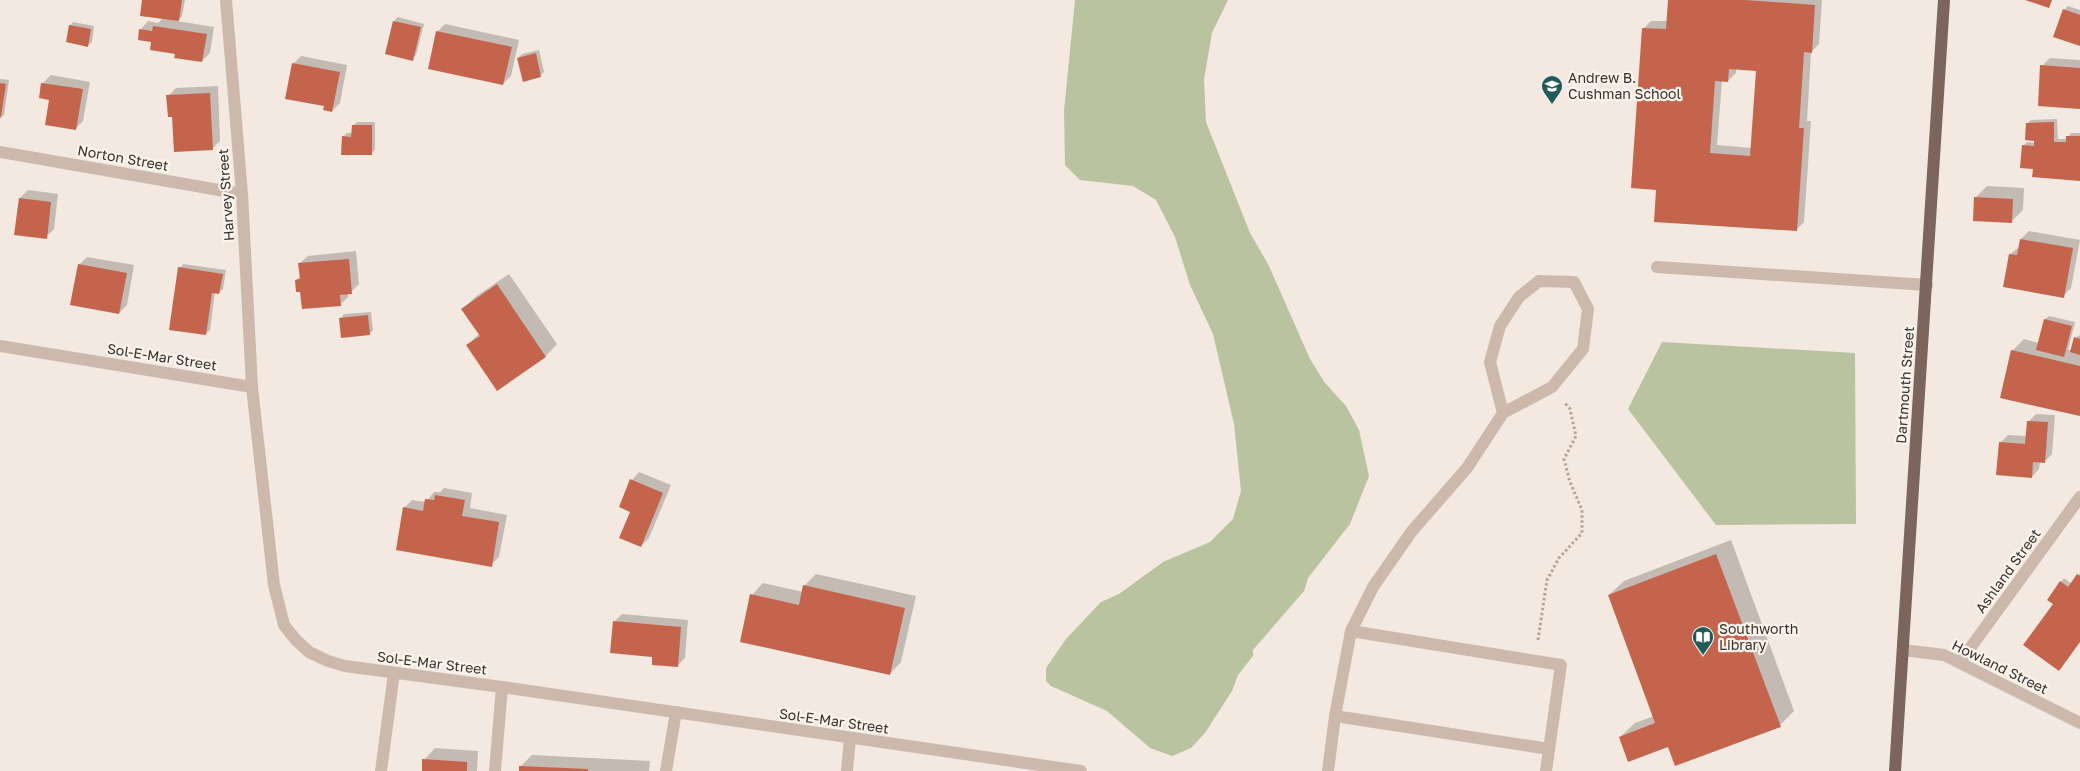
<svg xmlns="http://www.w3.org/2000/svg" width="2080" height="771" font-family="'Golos Text',sans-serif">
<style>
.green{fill:#b9c3a0}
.shadow{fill:#0003;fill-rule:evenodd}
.building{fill:#c5644c;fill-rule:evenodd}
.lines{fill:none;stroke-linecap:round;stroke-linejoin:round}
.path{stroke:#b8a396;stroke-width:3;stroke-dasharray:2.5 2.5;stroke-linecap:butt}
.minor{stroke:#ccb9ac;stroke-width:12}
.major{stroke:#7b655c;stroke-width:12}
.labels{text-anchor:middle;stroke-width:4.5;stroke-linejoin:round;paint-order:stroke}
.poi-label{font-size:14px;fill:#3a2f2b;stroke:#faf4ed;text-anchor:start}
.street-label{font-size:14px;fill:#3a2f2b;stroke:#faf4ed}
</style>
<rect width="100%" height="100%" fill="#f3e9e0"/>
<!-- green -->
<g class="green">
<path d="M1075,0H1228L1212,33L1204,79L1206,122L1250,233L1268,264L1310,359L1325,383L1346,406L1359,430L1369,476L1350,524L1308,578L1304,591L1253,650V656L1238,675L1232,691L1205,733L1191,748L1172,756L1150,748L1107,711L1051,686L1046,681V668L1066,639L1101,602L1119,594L1163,562L1210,542L1233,519L1241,491L1234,424L1213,334L1190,285L1175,237L1156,200L1133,186L1080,180L1065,165L1064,111Z"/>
<path d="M1662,342L1855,353L1856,524L1716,525L1628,409Z"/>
</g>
<!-- shadow -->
<g class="shadow">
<path d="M143,0H185L182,16L177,21L214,27L210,53L202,61L176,53L153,41L141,29L148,21L158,23L163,18Z"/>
<path d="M1669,0H1822L1819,44L1811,52L1807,121H1811L1804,222L1796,230L1658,189L1643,29L1651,21H1667ZM1736,68L1757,69L1752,148L1717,145L1722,81H1728L1736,73Z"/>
<path d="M2068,6L2080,10V45L2064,10Z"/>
<path d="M398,17L424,24L416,55L412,59L386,53L394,21Z"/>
<path d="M73,22L94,26L92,42L88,45L70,26Z"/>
<path d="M445,24L519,40L511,76L503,84L437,32Z"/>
<path d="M539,50L544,72L541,75L518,58L522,54Z"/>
<path d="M301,56L347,65L340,103L332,111L325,105L293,64Z"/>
<path d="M2050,58L2080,60V107L2042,66Z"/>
<path d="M51,75L90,82L83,121L75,129L51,99L40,97L43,83Z"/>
<path d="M0,79L9,80L4,115L0,119Z"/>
<path d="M218,86L220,141L212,149L174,115L168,96L176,88Z"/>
<path d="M2057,119L2058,139H2067L2071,133H2080V179L2034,168L2023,146L2027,142L2036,143L2027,124L2031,120Z"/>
<path d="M357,122H375V150L371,154L343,137L347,133H353V126Z"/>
<path d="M1987,186L2024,188L2023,210L2011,222L1975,198Z"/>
<path d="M28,190L58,194L54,229L46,237L20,198Z"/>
<path d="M2029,231L2080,240L2071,288L2063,296L2010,254L2019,247L2021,239Z"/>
<path d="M356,251L359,284L351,292L348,293V297L340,305L301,291L296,280L301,276L300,263L308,256Z"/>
<path d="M87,257L134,265L127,305L119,313L79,265Z"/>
<path d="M183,264L226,270L223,289L219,293L215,292L210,330L206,334L180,268Z"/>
<path d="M509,274L557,344L546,356L497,389L467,345L480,333L463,309L475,297Z"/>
<path d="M371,312L373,330L370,334L341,318L344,314Z"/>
<path d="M2049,316L2075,322L2068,350H2072L2075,338L2080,335V415L2012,351L2024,339L2039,343L2045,319Z"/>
<path d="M2036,414L2055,415L2052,454L2044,462L2040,461L2039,469L2032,477L2000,443L2008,435L2027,436L2028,422Z"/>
<path d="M639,472L671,485L649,538L641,546L632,511V480Z"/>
<path d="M444,488L472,493L470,508L507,515L499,557L491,565L404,508L412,500L426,502L434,492H440Z"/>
<path d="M1731,540L1794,711L1780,725L1620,737L1635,723L1654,716L1609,595L1624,581Z"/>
<path d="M2080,573V641L2055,604L2061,582L2064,578L2072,584Z"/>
<path d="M816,574L916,596L901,662L890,674L752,595L763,583L803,592L804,586Z"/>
<path d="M622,614L688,620L685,658L677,666L654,655L614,622Z"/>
<path d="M435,748L478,751L477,771H423L424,760Z"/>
<path d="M532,755L650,761L649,771H520L521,766Z"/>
</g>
<!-- building -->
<g class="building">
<path d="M142,0H182L179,21L140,16Z"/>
<path d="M1668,0H1745L1815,5L1812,53L1804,52L1799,128H1804L1797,231L1654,222L1656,190L1631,188L1642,28L1666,29ZM1729,69L1756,71L1750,156L1710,153L1715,81L1728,82Z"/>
<path d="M2025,0H2052L2049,8Z"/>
<path d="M2063,9L2080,15V46L2053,37Z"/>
<path d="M393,21L421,27L413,61L385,54Z"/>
<path d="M69,25L91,29L88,47L66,42Z"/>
<path d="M153,26L207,34L202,62L174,58L175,54L150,50L151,42L138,40L139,29L152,31Z"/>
<path d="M436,31L512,47L503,85L428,69Z"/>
<path d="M536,53L541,77L523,82L517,58Z"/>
<path d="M292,63L340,72L332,112L323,110L324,106L285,99Z"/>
<path d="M2040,65L2080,68V109L2038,106Z"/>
<path d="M0,83L6,84L1,117L0,116Z"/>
<path d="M41,83L83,89L76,130L45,125L49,100L39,98Z"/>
<path d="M210,93L213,150L174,152L172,117H168L166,95Z"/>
<path d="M2054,122V142H2066V136H2080V181L2032,177L2033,169L2020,168L2022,145L2034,146V141L2025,140L2026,123Z"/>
<path d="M352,125H372V155H341L342,136L351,137Z"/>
<path d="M1974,197L2013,199L2012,223L1973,221Z"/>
<path d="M19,198L51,202L47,239L14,235Z"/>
<path d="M2020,239L2073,248L2064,298L2003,287L2009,254L2017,255Z"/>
<path d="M349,259L352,294L340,295L341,306L302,309L300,292H296L295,280L300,279L298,263Z"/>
<path d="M78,264L127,273L119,314L70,305Z"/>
<path d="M178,267L223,274L219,294L212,293L206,335L169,330Z"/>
<path d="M497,284L546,357L497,391L466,345L480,336L461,309Z"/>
<path d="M368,315L370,335L341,338L339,318Z"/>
<path d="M2044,319L2072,326L2064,357L2036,350Z"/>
<path d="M2074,337L2080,339V355L2070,352Z"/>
<path d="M2011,350L2080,366V416L2000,398Z"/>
<path d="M2027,421L2048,422L2045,463L2033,462L2032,478L1996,475L1999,442L2025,444Z"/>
<path d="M630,479L663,493L641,547L619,538L630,512L619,507Z"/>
<path d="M435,495L465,500L462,516L499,522L492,567L396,550L403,507L423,511L425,499L434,500Z"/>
<path d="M1716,554L1781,727L1675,766L1668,747L1628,762L1619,737L1655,723L1608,595Z"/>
<path d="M2077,574L2080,576V642L2059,671L2023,645L2053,604L2047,600L2060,581L2068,587Z"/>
<path d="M803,585L905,608L890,675L740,642L750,594L799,605Z"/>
<path d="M613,621L681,627L678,667L652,665V657L610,653Z"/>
<path d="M422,759L467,762V771H422Z"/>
<path d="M519,766L588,769V771H519Z"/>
</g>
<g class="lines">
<!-- path -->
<path class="path" d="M1538,640L1547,580L1559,558L1582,533V510L1570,482L1564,459L1576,436L1570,409L1565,403"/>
<!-- minor -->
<g class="minor">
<path d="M226,0L242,194L252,387L274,585L284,625L295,639L309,652L328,661L345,666L502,687L1081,771"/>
<path d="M0,152L242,194"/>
<path d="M1657,267L1927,285"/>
<path d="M0,346L252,387"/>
<path d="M1351,631L1561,665L1546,771"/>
<path d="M1903,650L1944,655L2080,723"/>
<path d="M1960,662L2080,497"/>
<path d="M1335,716L1549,749"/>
<path d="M381,771L394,673"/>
<path d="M495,771L502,687"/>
<path d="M666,771L676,712"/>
<path d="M847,771L850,738"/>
<path d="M1328,771L1335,716L1351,631L1373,587L1412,531L1467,468L1503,413L1552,387L1583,349L1588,309L1574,282L1539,281L1519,297L1500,326L1490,362L1503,413"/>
</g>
<!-- major -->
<path class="major" d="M1895,771L1944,0"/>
</g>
<!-- icons -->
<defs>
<g id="school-pin" transform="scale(1.125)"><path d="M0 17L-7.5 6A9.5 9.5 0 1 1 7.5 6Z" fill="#205b5c" stroke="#faf4ed"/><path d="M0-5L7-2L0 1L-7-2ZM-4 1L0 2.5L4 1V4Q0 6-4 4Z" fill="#fff"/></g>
<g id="library-pin" transform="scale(1.125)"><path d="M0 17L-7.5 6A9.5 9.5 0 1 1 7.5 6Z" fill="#205b5c" stroke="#faf4ed"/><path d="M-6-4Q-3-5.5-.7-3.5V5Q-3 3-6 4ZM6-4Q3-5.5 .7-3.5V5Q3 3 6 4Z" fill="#fff"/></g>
</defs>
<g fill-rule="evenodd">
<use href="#school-pin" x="1552" y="86"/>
<use href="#library-pin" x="1703" y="637"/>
</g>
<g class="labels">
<!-- poi labels -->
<g class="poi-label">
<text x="1568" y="83">Andrew B.<tspan x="1568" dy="16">Cushman School</tspan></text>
<text x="1719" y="634">Southworth<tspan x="1719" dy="16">Library</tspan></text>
</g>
<!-- street labels -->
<g class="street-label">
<text transform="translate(123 158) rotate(10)" y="5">Norton Street</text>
<text transform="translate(226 195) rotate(-94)" y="5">Harvey Street</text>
<text transform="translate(162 357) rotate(9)" y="5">Sol-E-Mar Street</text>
<text transform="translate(1905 385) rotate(-86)" y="5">Dartmouth Street</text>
<text transform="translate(2008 571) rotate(-54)" y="5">Ashland Street</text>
<text transform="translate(432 663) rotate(7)" y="5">Sol-E-Mar Street</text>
<text transform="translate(2000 667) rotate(26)" y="5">Howland Street</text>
<text transform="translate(834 721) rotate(8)" y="5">Sol-E-Mar Street</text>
</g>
</g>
</svg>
